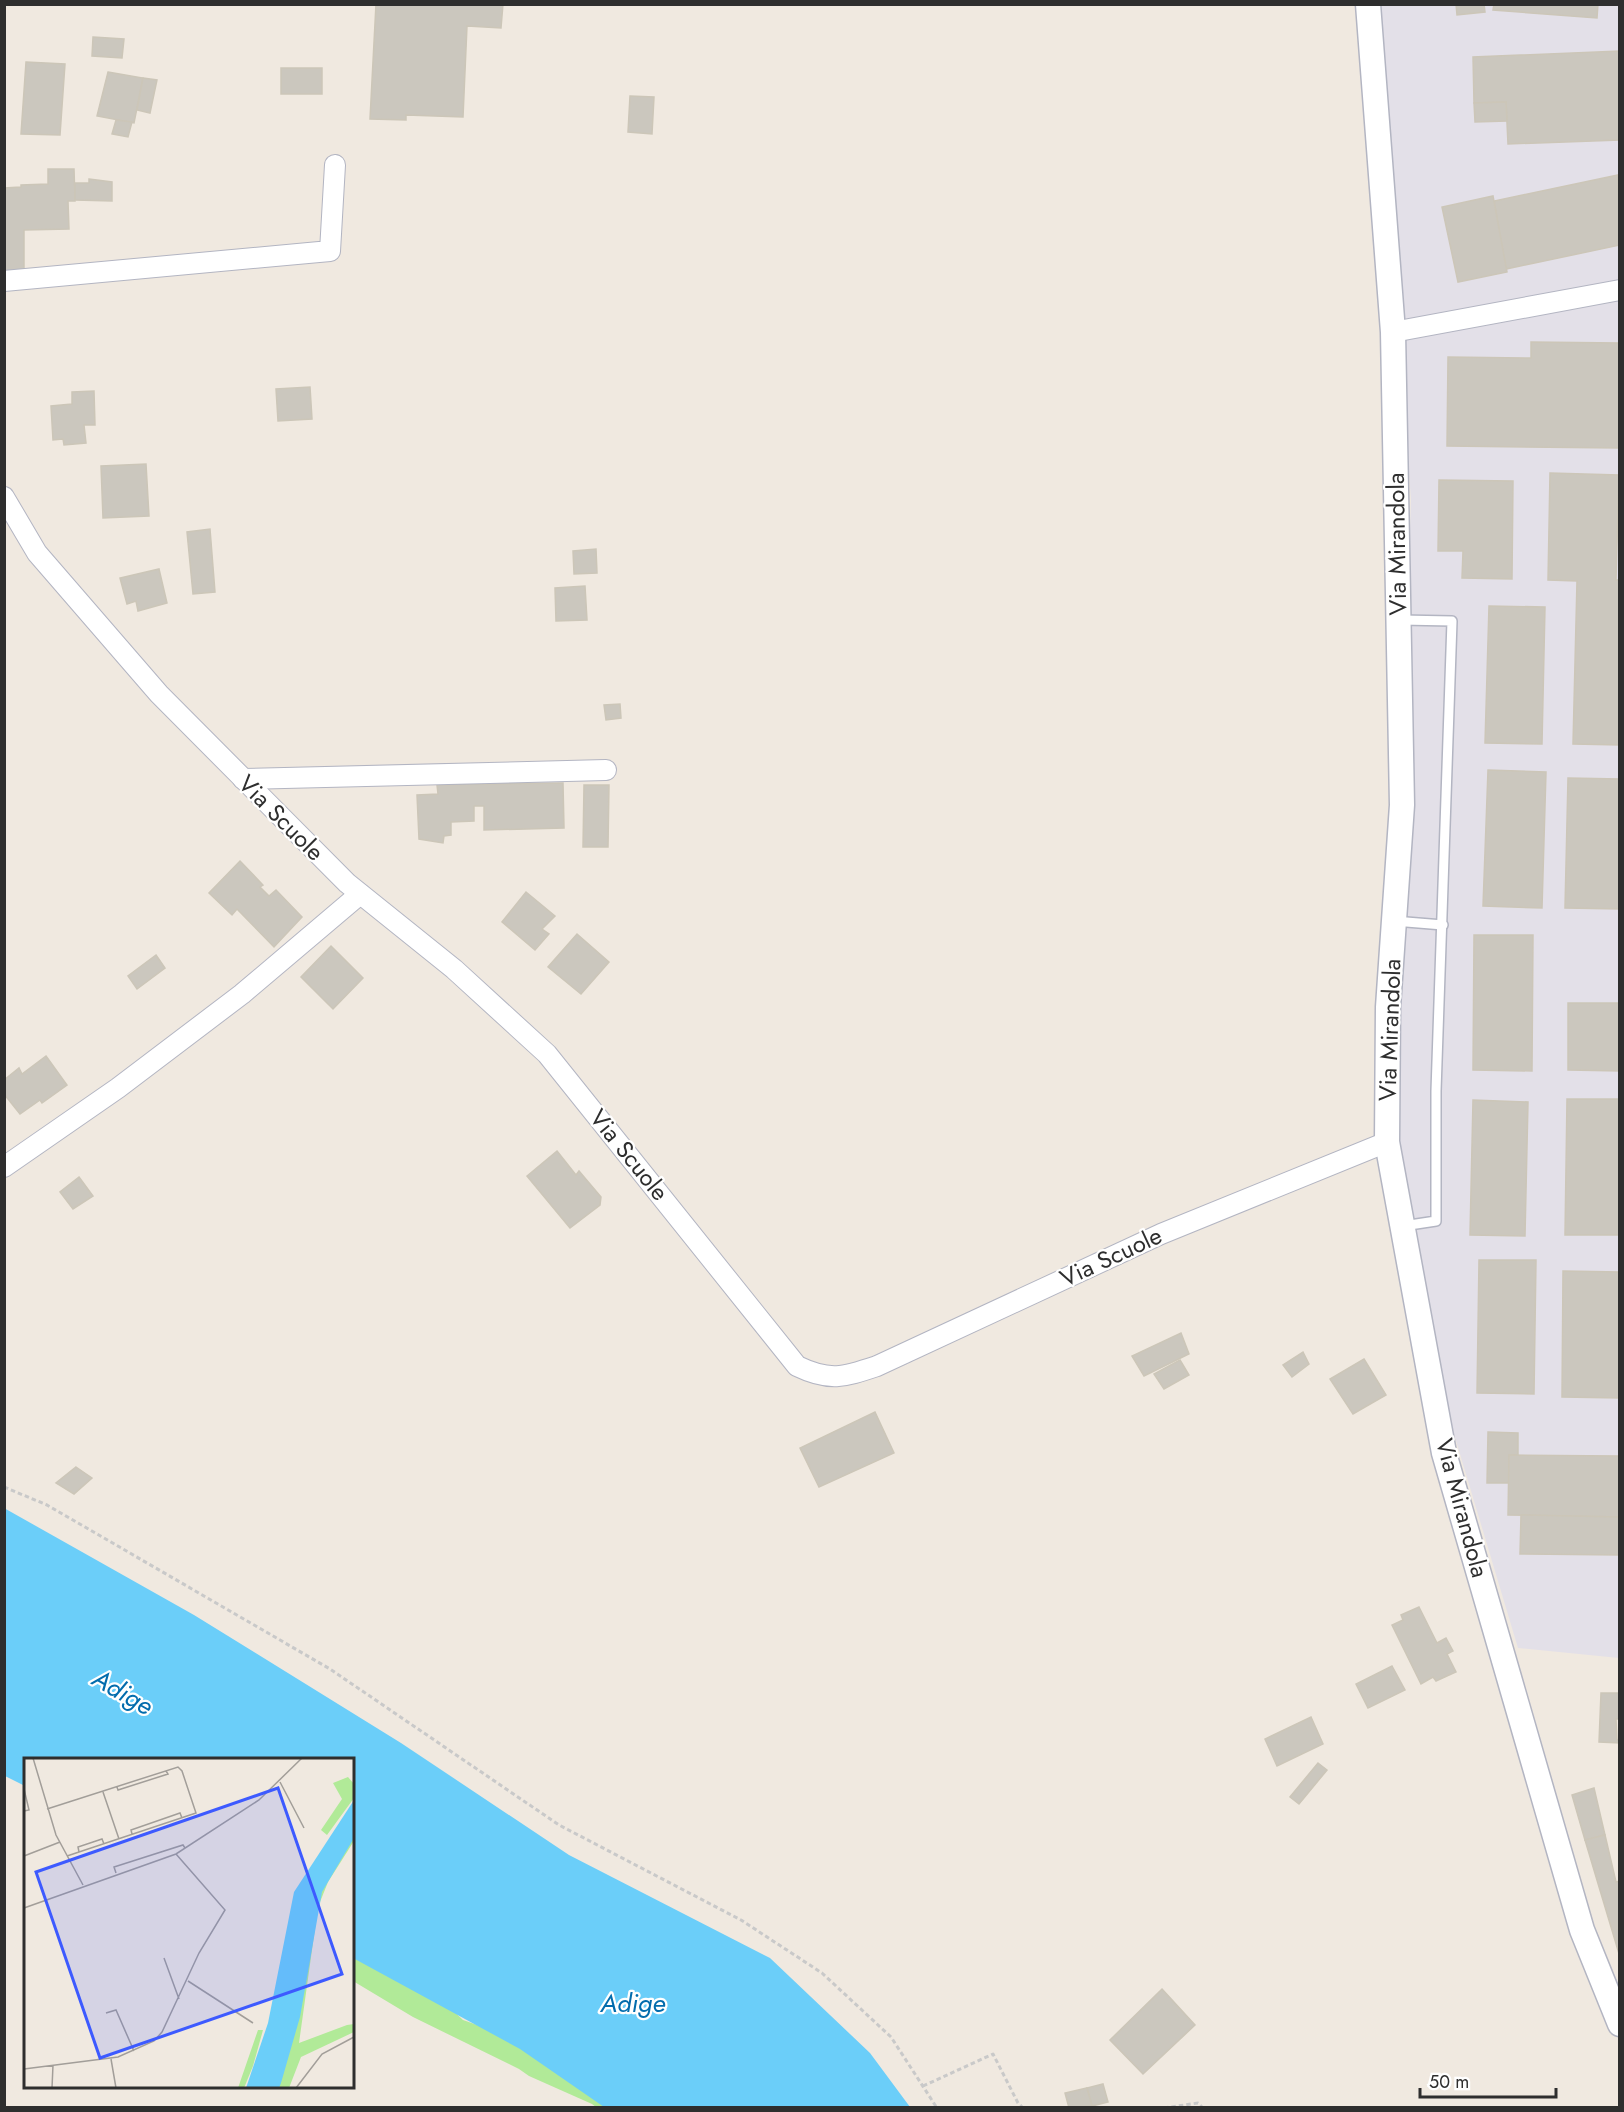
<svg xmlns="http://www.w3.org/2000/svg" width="1624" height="2112" font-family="Jost,sans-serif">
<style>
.industrial{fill:#e3e0e8}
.green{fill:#b1ea98}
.water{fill:#6bcef9}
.building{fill:#cbc7be;stroke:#ccc6b8;stroke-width:1.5}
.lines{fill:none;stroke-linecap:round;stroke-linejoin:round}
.service-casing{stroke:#b3b5c2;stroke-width:12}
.minor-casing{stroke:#b3b5c2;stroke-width:22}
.tertiary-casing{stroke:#b3b5c2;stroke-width:27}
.path{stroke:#c9c9c9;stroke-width:3;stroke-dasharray:4.5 3;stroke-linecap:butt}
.service{stroke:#fff;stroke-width:9}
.minor{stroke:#fff;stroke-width:20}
.tertiary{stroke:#fff;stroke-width:24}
.labels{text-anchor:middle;stroke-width:4.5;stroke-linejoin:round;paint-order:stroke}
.street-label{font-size:24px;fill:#2e2e2e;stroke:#fff}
.water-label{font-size:26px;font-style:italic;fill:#026cad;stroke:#fff}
.inset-road{fill:none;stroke:#a29e99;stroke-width:1.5}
.view{fill:#3d5aff;fill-opacity:0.15;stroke:#3d5aff;stroke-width:3}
.inset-edge{fill:none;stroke:#2e2e2e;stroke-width:3}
</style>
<rect width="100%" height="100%" fill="#f0e9e0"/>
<!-- industrial -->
<path class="industrial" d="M1374,5H1619V1658L1518,1648L1422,1327L1390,1091L1411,500Z"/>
<!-- green -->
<path class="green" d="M352,1939L445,2003L463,2020L523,2041L647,2107H596L592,2104L529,2076L519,2069L413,2017L353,1981Z"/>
<!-- water -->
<path class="water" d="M4,1508L194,1615L401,1743L569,1855L770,1958L870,2053L910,2107H604L520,2049L353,1958L352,1760H26L25,1786L5,1776Z"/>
<!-- building -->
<g class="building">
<path d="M376,4H503L501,28L467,26L463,117L406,115V120L370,119Z"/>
<path d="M1456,4H1484L1485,12L1457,15Z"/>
<path d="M1494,4H1598L1597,18L1493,10Z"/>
<path d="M93,37L124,39L122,58L92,56Z"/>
<path d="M1620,51V140L1508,144L1506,102L1474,103L1473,57Z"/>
<path d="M26,62L65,64L60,135L21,134Z"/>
<rect x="281" y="68" width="41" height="26"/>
<path d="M108,72L143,78L134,123L97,116Z"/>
<path d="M143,78L157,80L150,113L137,110Z"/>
<path d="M630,96L654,97L652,134L628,132Z"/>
<path d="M1506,102L1507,121L1475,122L1474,103Z"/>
<path d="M116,120L132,122L128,137L112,134Z"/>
<path d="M48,169H74L75,201H68L69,229L24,230V271L4,273V188L21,187V185L48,184Z"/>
<path d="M1618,175L1620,245L1506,269L1494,201Z"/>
<path d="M89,179L112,182V201L75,200V183H89Z"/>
<path d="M1493,196L1507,272L1458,282L1442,207Z"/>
<path d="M1531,342L1620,343L1619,448L1447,446L1448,357L1531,358Z"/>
<path d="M310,387L312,419L278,421L276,389Z"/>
<path d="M94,391L95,425H84L86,443L64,445L63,439L53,440L51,406L72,404V392Z"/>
<path d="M146,464L149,516L103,518L101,466Z"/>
<path d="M1550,473L1619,475L1616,580H1620V745L1573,744L1577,581L1548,580Z"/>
<path d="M1439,480L1513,481L1512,579L1462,578L1463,551H1438Z"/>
<path d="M210,529L215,592L193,594L187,532Z"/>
<path d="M596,549L597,573L574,574L573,551Z"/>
<path d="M159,569L167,603L138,611L136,601L127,604L120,578Z"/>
<path d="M585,586L587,620L556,621L555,588Z"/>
<path d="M1489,606L1545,607L1542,744L1485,743Z"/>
<path d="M620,704L621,718L606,720L604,705Z"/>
<path d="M1488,770L1546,772L1542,908L1483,906Z"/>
<path d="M1568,778L1620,779V909L1565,908Z"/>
<path d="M563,783L564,828L484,830V806H474V821L451,822V835L444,836L443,843L419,839L417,795L438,794L437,785Z"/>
<path d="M584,785H609L608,847H583Z"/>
<path d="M240,861L263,885L260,887L269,896L276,890L302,917L274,947L237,909L232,915L209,893Z"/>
<path d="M526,892L555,916L542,929L549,934L535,950L502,922Z"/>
<path d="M577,934L609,962L581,994L548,967Z"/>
<path d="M1474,935H1533L1532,1071L1473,1070Z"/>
<path d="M331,946L363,978L333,1009L301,977Z"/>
<path d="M156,955L165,968L137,989L128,976Z"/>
<path d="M1568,1003H1620V1071L1568,1070Z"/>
<path d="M46,1056L67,1085L42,1103L40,1100L20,1114L4,1094V1080L19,1068L22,1074Z"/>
<path d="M1567,1099H1620V1235H1565Z"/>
<path d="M1473,1100L1528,1102L1525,1236L1470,1235Z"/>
<path d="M557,1151L576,1175L579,1171L601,1197L600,1205L570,1228L527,1176Z"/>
<path d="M79,1177L93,1196L73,1209L60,1192Z"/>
<path d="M1479,1260H1536L1534,1394L1477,1393Z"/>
<path d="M1563,1271L1620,1272V1398L1562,1397Z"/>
<path d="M1181,1333L1189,1354L1144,1376L1132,1356Z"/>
<path d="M1303,1352L1309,1364L1292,1377L1283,1365Z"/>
<path d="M1364,1359L1386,1395L1353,1414L1330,1379Z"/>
<path d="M1180,1360L1189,1375L1164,1389L1154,1374Z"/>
<path d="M875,1412L894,1453L819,1487L800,1448Z"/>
<path d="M1488,1432L1518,1433V1455H1509V1483H1487Z"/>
<path d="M1509,1455L1620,1456V1517L1508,1515Z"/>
<path d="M76,1467L92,1478L74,1494L56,1483Z"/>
<path d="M1521,1515L1620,1517V1555L1520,1554Z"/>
<path d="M1419,1607L1437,1643L1446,1638L1453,1651L1447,1654L1456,1672L1436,1681L1433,1677L1421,1684L1392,1625L1403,1620L1401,1615Z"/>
<path d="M1392,1666L1405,1690L1368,1708L1356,1684Z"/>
<path d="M1601,1693H1620V1719H1616L1617,1740H1620V1743L1599,1742Z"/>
<path d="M1311,1717L1323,1744L1277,1766L1265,1739Z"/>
<path d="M1318,1763L1327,1770L1299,1804L1290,1797Z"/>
<path d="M1594,1788L1605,1835L1585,1840L1572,1795Z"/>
<path d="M1605,1835L1616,1882L1620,1881V1957L1585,1840Z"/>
<path d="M1162,1989L1195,2025L1143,2074L1110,2040Z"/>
<path d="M1103,2084L1108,2102L1092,2106L1087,2088Z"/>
<path d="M1087,2088L1092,2106L1069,2108L1065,2093Z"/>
</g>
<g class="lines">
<!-- service casing -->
<g class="service-casing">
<g id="service">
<path d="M1401,620L1452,621L1436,1091V1221L1403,1226"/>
<path d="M1394,921L1443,925"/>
</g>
</g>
<!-- minor casing -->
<g class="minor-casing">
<g id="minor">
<path d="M4,281L330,251L335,165"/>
<path d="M1393,332L1620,290"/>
<path d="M4,497L37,553L159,694L347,883L454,969L547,1054L797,1366C830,1382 844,1377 877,1366L1161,1234L1387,1142"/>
<path d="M243,779L606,770"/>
<path d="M4,1167L118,1088L242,994L360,894"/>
</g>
</g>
<!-- tertiary casing -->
<g class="tertiary-casing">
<path id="tertiary" d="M1368,4L1393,332L1402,805L1388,1007L1387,1142L1444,1453L1582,1930L1620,2024"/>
</g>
<!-- path -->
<g class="path">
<path d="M4,1487L47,1505L330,1669L559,1825L741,1920L822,1973L891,2037L937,2108"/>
<path d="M923,2086L993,2054L1018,2103L1023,2108"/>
<path d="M1164,2108L1198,2103L1203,2108"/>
</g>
<!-- service -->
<use href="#service" class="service"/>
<!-- minor -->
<use href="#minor" class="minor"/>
<!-- tertiary -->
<use href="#tertiary" class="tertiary"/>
</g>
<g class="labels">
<!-- street labels -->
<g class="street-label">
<text transform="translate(1397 544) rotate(-91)" y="8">Via Mirandola</text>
<text transform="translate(281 818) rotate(45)" y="8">Via Scuole</text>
<text transform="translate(1390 1030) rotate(-88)" y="8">Via Mirandola</text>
<text transform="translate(629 1155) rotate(51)" y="8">Via Scuole</text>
<text transform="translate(1111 1257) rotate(-25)" y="8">Via Scuole</text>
<text transform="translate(1462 1508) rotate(75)" y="8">Via Mirandola</text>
</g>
<!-- water labels -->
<g class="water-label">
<text transform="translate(123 1692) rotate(30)" y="9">Adige</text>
<text x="633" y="2012">Adige</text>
</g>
</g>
<!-- overview -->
<g transform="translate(24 1758)">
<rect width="330" height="330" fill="#f0e9e0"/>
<path d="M324,19L330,26V40L303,77L297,72L318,41L309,25ZM330,72V83L304,124L294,149L275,285L323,267L330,266V274L277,299L265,330H250L289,167L290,146ZM234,272H239L229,308L220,330H214Z" fill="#b1ea98"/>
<path d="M330,42V80L298,134L276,259L257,325L255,330H222L244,265L270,134Z" fill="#6bcef9"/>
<path class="inset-road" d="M9,0L32,77L59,127M256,24L280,70M93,29L94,32L144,16L142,13M0,31L5,52L0,53M79,34L95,81M23,51L154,9L158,13L172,55L43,98M108,76L107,72L156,55L158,60M55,94L54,89L78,81L80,86M0,98L36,84M92,115L90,109L159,87L161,90M0,150L152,96L235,42L278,0M140,200L155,241M164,223L229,265M82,255L92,252L110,293M87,301L92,330M0,311L94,299L130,283L138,274L175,195L201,152L152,96M28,330L29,307M272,330L298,296L330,279"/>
<path class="view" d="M254,30L318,216L76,300L12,114Z"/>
<rect width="330" height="330" class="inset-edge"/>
</g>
<!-- border -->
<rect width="1624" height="2112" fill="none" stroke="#2e2e2e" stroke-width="12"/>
<!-- scale -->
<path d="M1420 2088v9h136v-9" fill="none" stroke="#2e2e2e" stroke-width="3"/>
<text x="1429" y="2088" font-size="18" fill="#2e2e2e" stroke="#ffffff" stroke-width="4.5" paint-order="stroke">50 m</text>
</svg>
